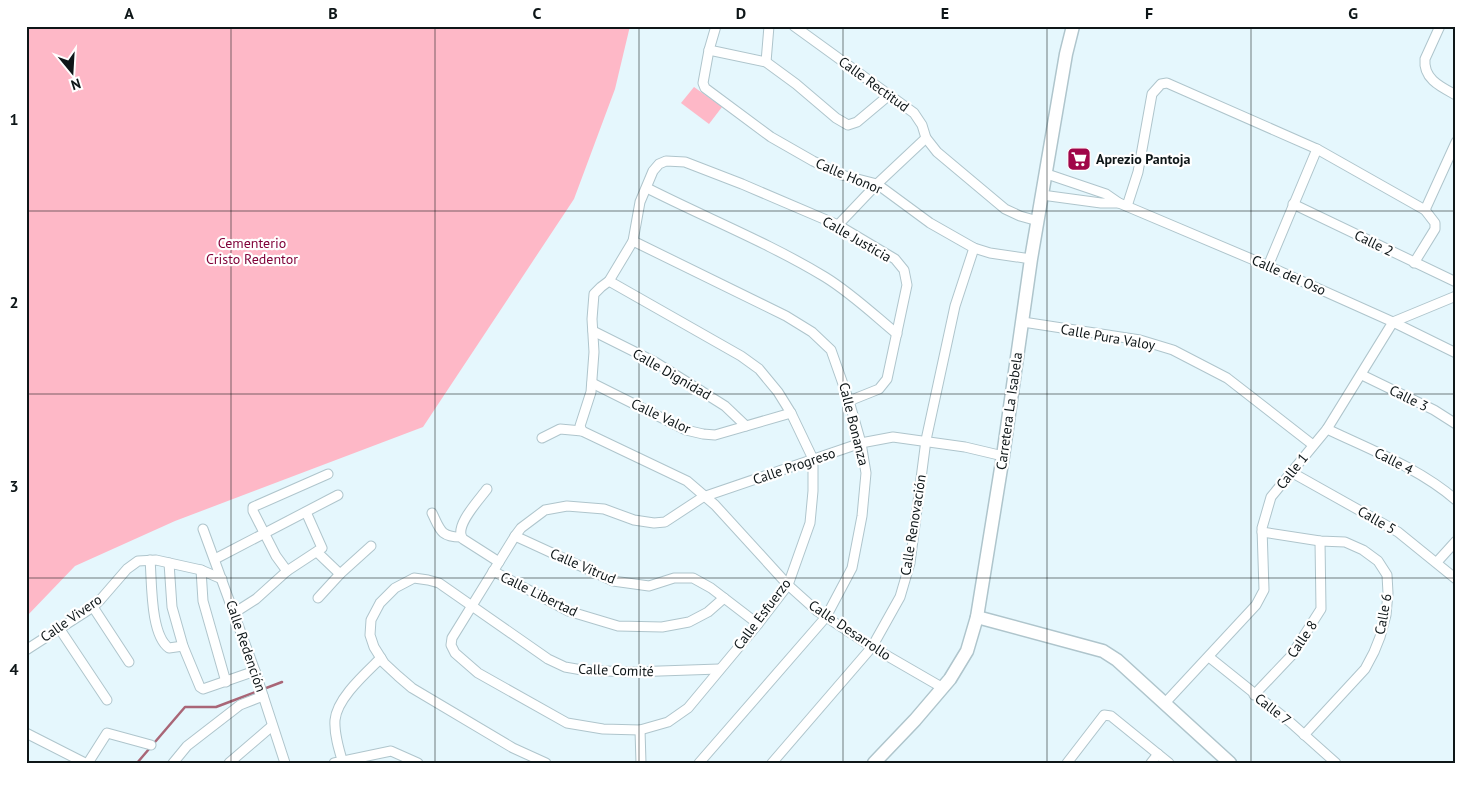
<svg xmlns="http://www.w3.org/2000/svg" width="1482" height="789" font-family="'PT Sans',sans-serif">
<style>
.green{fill:#feb8c7}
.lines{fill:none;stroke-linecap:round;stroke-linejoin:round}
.stream{stroke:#a96677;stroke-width:2.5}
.street-casing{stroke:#afc5cc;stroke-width:11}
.secondary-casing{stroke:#afc5cc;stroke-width:15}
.street{stroke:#fff;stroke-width:9}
.secondary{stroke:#fff;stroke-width:12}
.grid{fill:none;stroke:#0e1618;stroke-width:1;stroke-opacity:0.55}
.labels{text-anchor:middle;stroke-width:4.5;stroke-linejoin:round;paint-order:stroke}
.street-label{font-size:14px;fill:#0e1618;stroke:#fff}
.poi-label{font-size:14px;font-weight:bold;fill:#0e1618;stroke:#fff;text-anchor:start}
.park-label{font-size:14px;fill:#7f0238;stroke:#fff}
.neatline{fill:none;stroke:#0e1618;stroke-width:2}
.grid-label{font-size:16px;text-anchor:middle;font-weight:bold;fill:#0e1618}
</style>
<rect width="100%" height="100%" fill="#e5f7fd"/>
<!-- green -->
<g class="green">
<path d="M26,26H630L615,89L574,199L423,427L175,521L75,566L26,617Z"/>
<path d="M694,87L722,107L709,124L681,103Z"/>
</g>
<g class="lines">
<!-- stream -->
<path class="stream" d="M137,763L185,707H216L282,682"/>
<!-- street casing -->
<g class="street-casing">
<g id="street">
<path d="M716,26L709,50L703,83L705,88L771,137L813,161L842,175L877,184L930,223L974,248L990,253L1031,259"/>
<path d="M794,26L914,113L922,125L926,138L937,152L1005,209L1020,216L1038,221"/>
<path d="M1440,26L1425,59C1423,79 1441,87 1456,95"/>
<path d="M709,50L766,62L796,84L836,118L848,125L857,122L888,96"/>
<path d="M766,62L769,26"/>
<path d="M1047,174L1106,194L1119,203L1268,266L1393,322L1456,353"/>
<path d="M647,188C706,218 769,243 825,277C851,293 873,314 897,334"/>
<path d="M1042,195L1101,203H1119"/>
<path d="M1293,204L1456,282"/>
<path d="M1127,206L1138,172L1152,94L1161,84L1167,83L1317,149L1425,210L1435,223V229L1414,263"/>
<path d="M1425,210L1456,142"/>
<path d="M838,225L877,184L926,138"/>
<path d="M633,241L786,316L812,332L831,350L849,401L861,443L866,473L862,516L852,568L826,617L699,763"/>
<path d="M1268,266L1317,149"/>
<path d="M609,281L741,356L759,369L778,392L791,413L813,459V491L810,523L788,585L758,624L688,708L668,722L640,730L603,729L567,723L478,673L455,653L451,645L452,638L515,536L521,528L545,510L567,506L604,509L634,520L654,523L665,522L703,497L861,443L893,437L965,447L1003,456"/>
<path d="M1023,322L1140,340L1173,350L1227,378L1313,445"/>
<path d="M593,331L655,362L725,406L746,426"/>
<path d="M1362,375L1434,410L1456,424"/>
<path d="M592,383L686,430L703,434L715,435L791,413"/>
<path d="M1327,429C1371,450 1419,468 1456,500"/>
<path d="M582,431L580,426L591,392L594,352L592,319L594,294L601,287L609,281L633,241L640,202L653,171L659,164L666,161L685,162L742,184L838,225L895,259L904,270L907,285L887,379L879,389L849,401"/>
<path d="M542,438L560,429L582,431L687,481L715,505L788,585L817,611L872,647L943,688"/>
<path d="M1291,472L1398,532L1456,579"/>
<path d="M487,489C479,500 453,527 463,539L499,562"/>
<path d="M432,513C440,529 440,537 461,537"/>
<path d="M203,529L255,671L285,763"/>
<path d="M1262,532L1320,541L1345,542L1363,550L1378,561L1387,575L1388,593L1386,615L1380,637L1374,652L1365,669L1304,735"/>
<path d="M515,536L613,581L649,586L674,578H693L711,588L758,624"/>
<path d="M317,552L340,574"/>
<path d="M215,559L338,495"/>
<path d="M150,560C152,581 150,635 169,648L183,646"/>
<path d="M1437,562L1456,541"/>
<path d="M169,563L172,607L183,646L200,687L203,689L255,671"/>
<path d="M201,570L203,601L226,682"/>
<path d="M287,571L276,556L253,511V507L328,474"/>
<path d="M493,571L568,611L618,626L662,627L689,622L708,612L724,598"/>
<path d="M318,598L340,574L371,546"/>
<path d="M93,607L129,662"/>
<path d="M234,613L256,599L287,571L322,548L306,512"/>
<path d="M59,628L107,700"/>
<path d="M26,650L93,607L101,599L127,569L138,561L156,560L201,570L222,579"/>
<path d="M1209,657L1290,722L1336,763"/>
<path d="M1254,695L1291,656L1321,609L1320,541"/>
<path d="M1165,703L1256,605L1264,590L1262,528L1271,497L1327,429L1393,322L1456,296"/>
<path d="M640,730L641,763"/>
<path d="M26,733L85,763"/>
<path d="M88,763L107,733L151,745"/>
<path d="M173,763L187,746L240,705L263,696"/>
<path d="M229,763L272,726"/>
<path d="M334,763L391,751L418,763"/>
<path d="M343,763C339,750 334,734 335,720C337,698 366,673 381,658"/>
<path d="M546,763L513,748L412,688L398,676L384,663L374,647L370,635L371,620L380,603L395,588L414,578L428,580L439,583L548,659L565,667L582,670L631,672L719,669"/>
<path d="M772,763L872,647L900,597L910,563L926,440L955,306L974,248"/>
<path d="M1067,763L1104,715L1111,716L1169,763"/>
<path d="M1151,763L1158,754"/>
</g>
</g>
<!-- secondary casing -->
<g class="secondary-casing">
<g id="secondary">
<path d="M977,617L1103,651L1117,660L1230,763"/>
<path d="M874,763L915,720L950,679L967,651L977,617L1003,456L1031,259L1066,54L1073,26"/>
</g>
</g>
<!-- street -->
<use href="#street" class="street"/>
<!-- secondary -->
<use href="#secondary" class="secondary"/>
</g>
<!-- grid -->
<path class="grid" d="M231,26V763M435,26V763M639,26V763M843,26V763M1047,26V763M1251,26V763M26,211H1456M26,394H1456M26,578H1456"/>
<!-- icons -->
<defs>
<g id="supermarket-square" transform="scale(1.25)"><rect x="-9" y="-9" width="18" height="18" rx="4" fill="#a00649" stroke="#fff"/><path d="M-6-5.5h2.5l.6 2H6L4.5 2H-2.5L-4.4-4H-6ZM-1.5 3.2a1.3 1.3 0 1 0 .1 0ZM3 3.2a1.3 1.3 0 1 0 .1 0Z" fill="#fff"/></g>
</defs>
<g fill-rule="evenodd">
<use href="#supermarket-square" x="1079" y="159"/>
</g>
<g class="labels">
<!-- street labels -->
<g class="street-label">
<text transform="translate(874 84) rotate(36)" y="5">Calle Rectitud</text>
<text transform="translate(849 176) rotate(23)" y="5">Calle Honor</text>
<text transform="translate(857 239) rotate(30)" y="5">Calle Justicia</text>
<text transform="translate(1374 243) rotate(26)" y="5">Calle 2</text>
<text transform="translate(1289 275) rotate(24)" y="5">Calle del Oso</text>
<text transform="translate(1108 337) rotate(10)" y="5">Calle Pura Valoy</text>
<text transform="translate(672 374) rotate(30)" y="5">Calle Dignidad</text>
<text transform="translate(1409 398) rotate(26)" y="5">Calle 3</text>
<text transform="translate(1009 411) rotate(-82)" y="5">Carretera La Isabela</text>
<text transform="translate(661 416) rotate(25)" y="5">Calle Valor</text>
<text transform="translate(854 424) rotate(76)" y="5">Calle Bonanza</text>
<text transform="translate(1394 461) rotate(27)" y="5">Calle 4</text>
<text transform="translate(794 466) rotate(-19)" y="5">Calle Progreso</text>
<text transform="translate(1292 471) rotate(-51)" y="5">Calle 1</text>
<text transform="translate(1377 520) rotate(30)" y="5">Calle 5</text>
<text transform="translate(913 525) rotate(-81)" y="5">Calle Renovación</text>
<text transform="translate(583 566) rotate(23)" y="5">Calle Vitrud</text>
<text transform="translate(539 594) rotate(26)" y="5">Calle Libertad</text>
<text transform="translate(762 614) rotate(-53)" y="5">Calle Esfuerzo</text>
<text transform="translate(1383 614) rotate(-80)" y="5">Calle 6</text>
<text transform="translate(71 618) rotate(-35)" y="5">Calle Vivero</text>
<text transform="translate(850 630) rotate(34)" y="5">Calle Desarrollo</text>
<text transform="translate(1302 639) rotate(-56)" y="5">Calle 8</text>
<text transform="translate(246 646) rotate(71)" y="5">Calle Redención</text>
<text transform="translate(616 670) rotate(2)" y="5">Calle Comité</text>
<text transform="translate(1273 709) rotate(38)" y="5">Calle 7</text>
</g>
<!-- poi labels -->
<g class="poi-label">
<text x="1096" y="164">Aprezio Pantoja</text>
</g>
<!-- park labels -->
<g class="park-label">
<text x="252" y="248">Cementerio<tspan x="252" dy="16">Cristo Redentor</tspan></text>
</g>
</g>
<!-- border -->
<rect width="1482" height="789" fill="none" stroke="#ffffff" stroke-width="55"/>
<!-- north arrow -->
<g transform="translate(72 72) rotate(162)" stroke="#ffffff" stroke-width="4" paint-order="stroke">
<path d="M0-4L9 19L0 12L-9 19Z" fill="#0e1618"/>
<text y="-8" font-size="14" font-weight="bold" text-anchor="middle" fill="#0e1618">N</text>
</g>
<rect x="28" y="28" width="1426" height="734" class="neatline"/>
<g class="grid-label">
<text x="129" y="19">A</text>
<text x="333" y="19">B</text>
<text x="537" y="19">C</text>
<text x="741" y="19">D</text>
<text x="945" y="19">E</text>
<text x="1149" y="19">F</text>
<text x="1353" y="19">G</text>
<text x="14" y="125">1</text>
<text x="14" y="308">2</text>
<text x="14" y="492">3</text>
<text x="14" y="675">4</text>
</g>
</svg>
